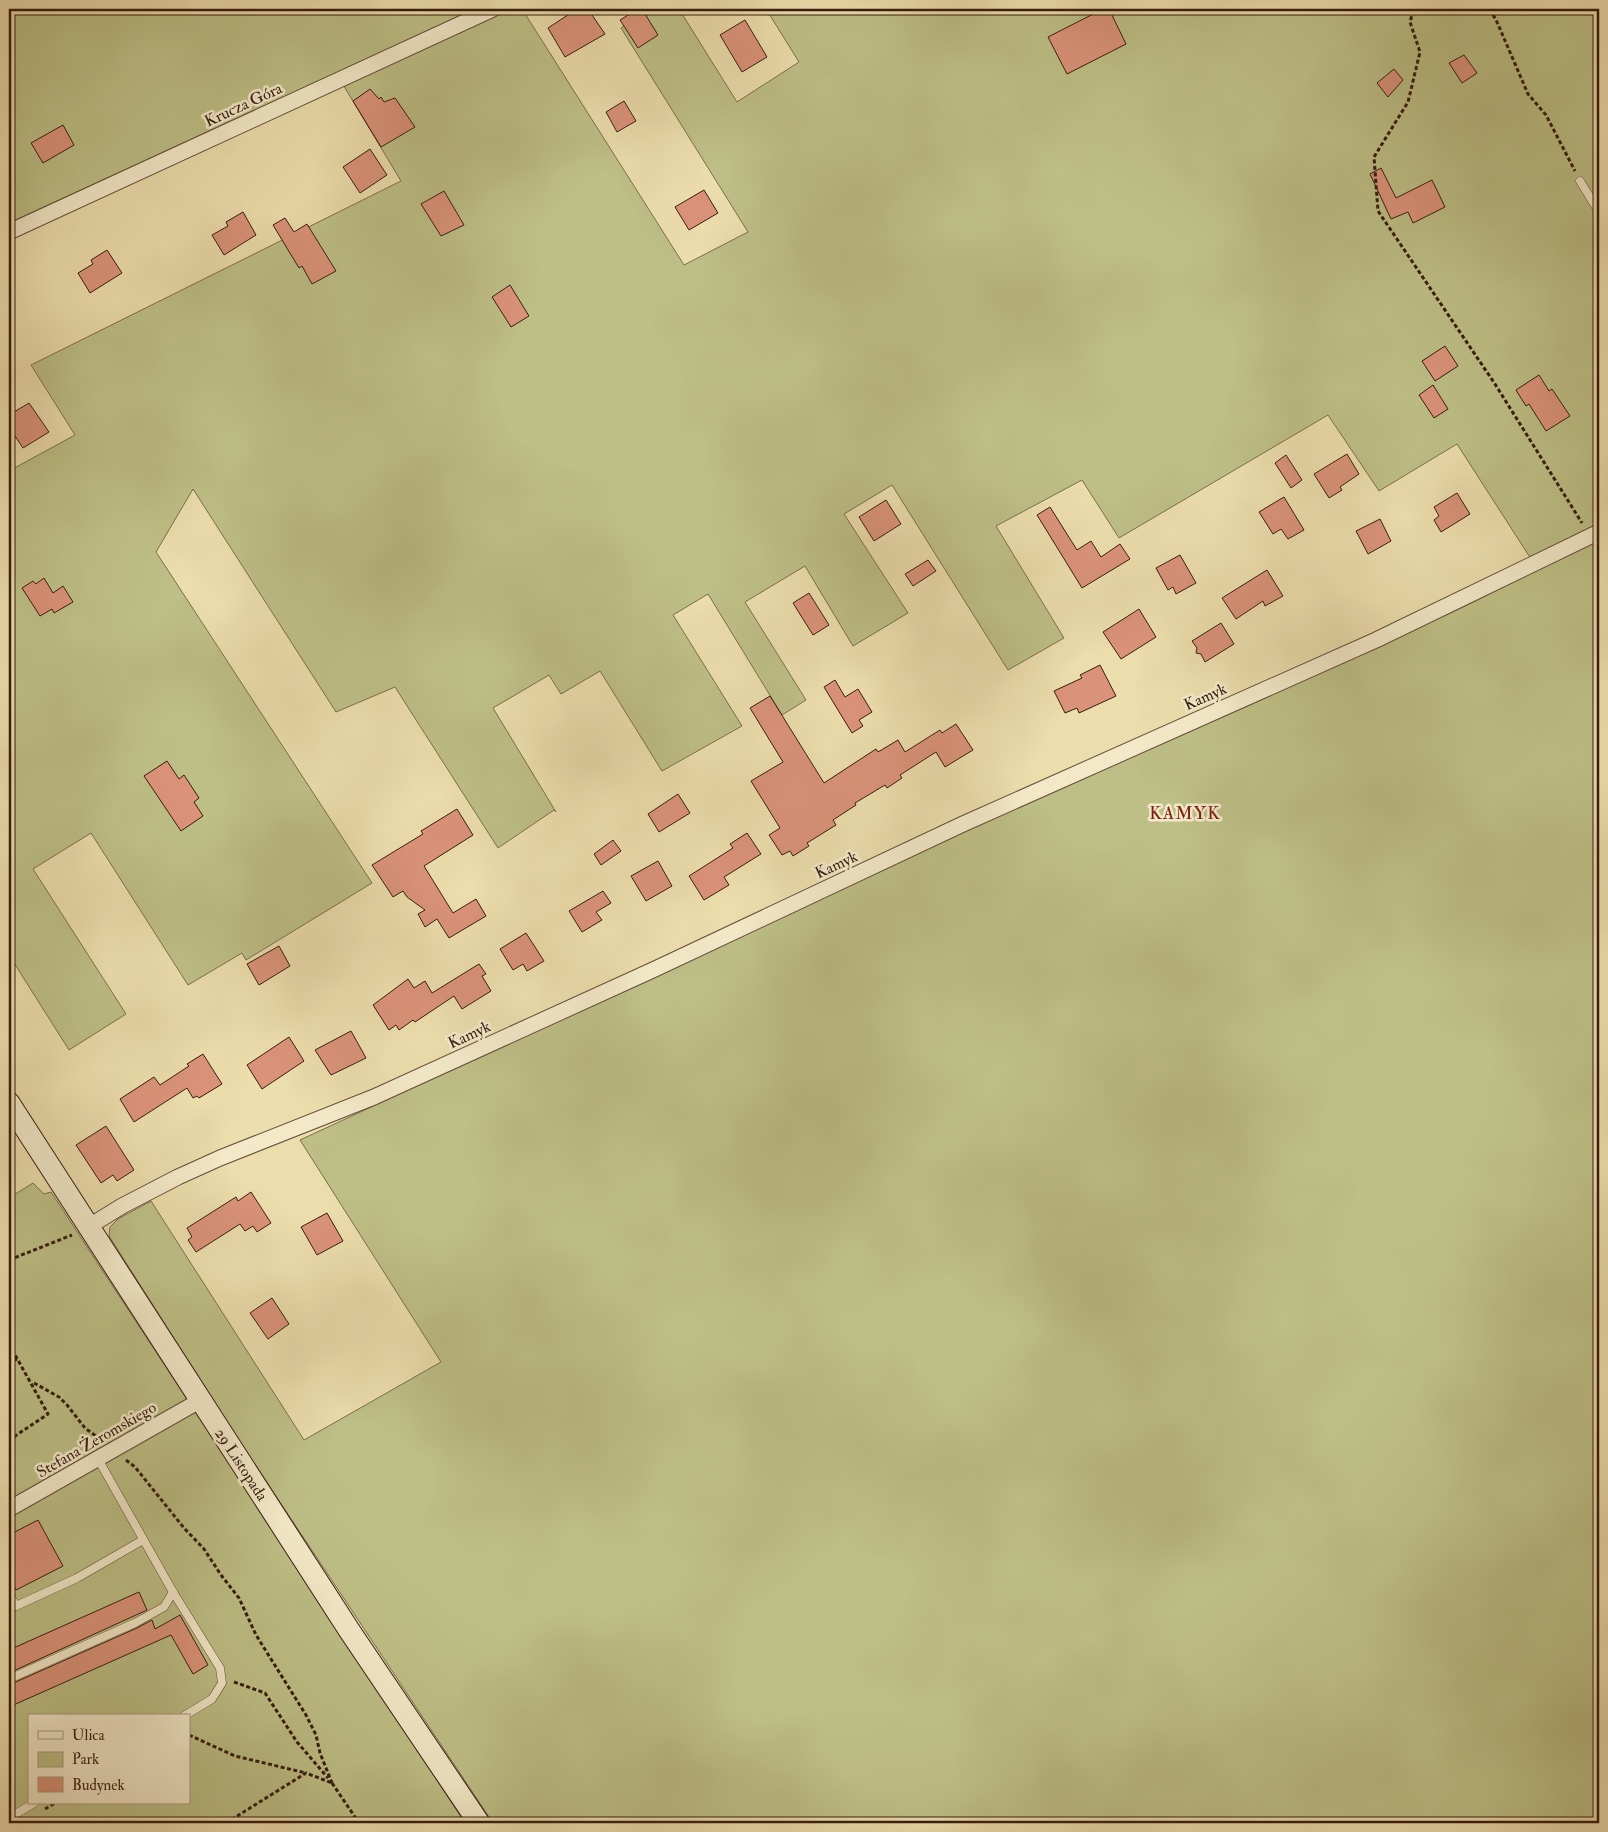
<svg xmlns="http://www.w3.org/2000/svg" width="1608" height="1832" font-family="'IM FELL Double Pica',serif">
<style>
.green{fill:#bdbf86;stroke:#7a6e4c;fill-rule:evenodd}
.building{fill:#da9379;stroke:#371c11}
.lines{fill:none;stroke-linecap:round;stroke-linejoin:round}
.lane-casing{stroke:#644c38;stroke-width:9}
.street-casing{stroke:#644c38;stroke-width:17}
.secondary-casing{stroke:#371c11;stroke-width:23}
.path{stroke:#371c11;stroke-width:3;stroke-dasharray:4 2.5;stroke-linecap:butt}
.lane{stroke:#f3e9c9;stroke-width:8}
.street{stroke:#f3e9c9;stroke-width:15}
.secondary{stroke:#f3e9c9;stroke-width:21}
.labels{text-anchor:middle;stroke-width:5;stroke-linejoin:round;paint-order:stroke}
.street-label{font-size:16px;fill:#371c11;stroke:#f3e9c9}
.neighbourhood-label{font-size:18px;letter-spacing:1px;fill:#7a1f14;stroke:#f3e9c9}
</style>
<rect width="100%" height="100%" fill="#ecddac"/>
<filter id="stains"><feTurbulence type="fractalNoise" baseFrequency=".004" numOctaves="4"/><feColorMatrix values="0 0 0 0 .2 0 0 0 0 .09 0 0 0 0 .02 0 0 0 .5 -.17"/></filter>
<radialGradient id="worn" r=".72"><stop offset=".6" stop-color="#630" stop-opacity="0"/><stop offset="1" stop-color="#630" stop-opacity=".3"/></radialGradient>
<!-- green -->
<g class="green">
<path d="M9,9H476L9,223Z"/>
<path d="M505,9H522L684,265L748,232L621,28L659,9H679L737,102L799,62L766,9H1599V524L1531,559L1457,444L1379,491L1328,415L1119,538L1082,480L996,526L1064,638L1008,670L892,485L844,514L908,613L853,646L805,566L745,602L806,700L782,715L708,594L673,615L742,726L662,771L600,671L561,694L549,675L493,708L556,812L554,810L498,848L395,687L336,712L193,489L156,552L372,883L246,960L242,953L188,985L91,833L33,869L126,1014L69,1050L9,955V471L75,435L31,365L401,181L342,83Z"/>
<path d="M1599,540V1823H493L244,1448L109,1236L110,1227L118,1219L151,1201L304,1440L441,1362L300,1140L1035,799L1455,611Z"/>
<path d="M33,1183L44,1194L51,1192L465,1823H9V1198ZM29,1716H189V1803H29Z"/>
</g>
<!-- building -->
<g class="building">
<path d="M577,9H588L605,34L565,57L548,28Z"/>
<path d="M638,9H642L658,35L638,48L620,20Z"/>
<path d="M1103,9H1109L1126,44L1067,74L1048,37Z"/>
<path d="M745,20L767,57L742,72L720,35Z"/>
<path d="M1464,55L1477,73L1462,83L1449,63Z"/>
<path d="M1394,69L1403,80L1388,97L1377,83Z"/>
<path d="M370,89L379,99L381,97L384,102L395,98L415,127L381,147L353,101Z"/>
<path d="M624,101L636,121L617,132L606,112Z"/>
<path d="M63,125L74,145L43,163L31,143Z"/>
<path d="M370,149L387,175L360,193L343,167Z"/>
<path d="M1381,168L1396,198L1432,180L1445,207L1413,223L1408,212L1391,219L1370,174Z"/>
<path d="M704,190L718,213L689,230L675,207Z"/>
<path d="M444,191L464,225L441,236L421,204Z"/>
<path d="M243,212L256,235L224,255L212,235L228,226L226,222Z"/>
<path d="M285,218L294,232L307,224L336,271L312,284L302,266L299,268L273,225Z"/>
<path d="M107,250L122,273L90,293L78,273L93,264L91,260Z"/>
<path d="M510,285L529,316L511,327L492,297Z"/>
<path d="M1445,346L1458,366L1435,381L1422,361Z"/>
<path d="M1539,375L1549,391L1552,389L1570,416L1546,431L1529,404L1526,406L1516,390Z"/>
<path d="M1433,385L1448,409L1434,418L1419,395Z"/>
<path d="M29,403L49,432L23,448L9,427V415Z"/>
<path d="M1347,454L1359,474L1340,487L1342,490L1329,498L1314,474Z"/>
<path d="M1286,455L1302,480L1291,488L1275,463Z"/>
<path d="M1457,493L1470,514L1441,532L1434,520L1439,516L1434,507Z"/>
<path d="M1284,497L1304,530L1288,539L1281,529L1273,534L1259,512Z"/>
<path d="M886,500L901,524L874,541L859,517Z"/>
<path d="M1050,507L1077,550L1091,541L1101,557L1120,544L1130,559L1082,588L1037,515Z"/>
<path d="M1380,519L1391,541L1368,554L1356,531Z"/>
<path d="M1180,555L1196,583L1176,594L1173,587L1168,590L1156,568Z"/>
<path d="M928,560L936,571L913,586L905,574Z"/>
<path d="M1267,570L1283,596L1265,606L1263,601L1236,619L1222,598Z"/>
<path d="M44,578L53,593L63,586L73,602L54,613L52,609L40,616L22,588L33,581L36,584Z"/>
<path d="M809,593L829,625L813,635L793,603Z"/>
<path d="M1139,609L1156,637L1121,659L1103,632Z"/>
<path d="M1221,623L1234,644L1205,662L1201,654L1196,653L1197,648L1192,641Z"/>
<path d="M1100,665L1116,696L1079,713L1077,708L1065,713L1054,691L1082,678L1080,675Z"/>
<path d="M835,680L845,697L858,689L872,712L859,720L863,726L852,733L824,687Z"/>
<path d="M770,696L824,783L876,749L878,752L898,740L905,752L940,730L942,733L956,724L973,750L945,767L936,752L900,775L902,778L887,788L885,785L855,803L856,805L833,820L836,825L807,843L809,846L793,856L790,851L782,855L769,835L780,828L751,781L783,762L750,708Z"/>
<path d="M167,761L179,779L184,775L199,798L194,802L203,816L181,831L144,776Z"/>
<path d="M678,794L690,813L659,832L648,814Z"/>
<path d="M457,809L473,835L424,866L453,913L476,899L486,916L449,938L437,919L425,927L418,914L425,910L407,897L403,891L393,897L372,865L423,834L421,831Z"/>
<path d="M747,833L761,854L724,877L729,885L704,900L689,876L733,848L730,844Z"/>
<path d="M613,840L621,851L601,865L594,854Z"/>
<path d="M658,861L672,886L646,901L631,876Z"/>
<path d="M603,891L611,903L596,912L602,920L582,932L569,911Z"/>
<path d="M526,933L544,961L527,971L523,964L513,970L500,949Z"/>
<path d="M279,946L290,966L259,985L247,964Z"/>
<path d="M479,964L486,974L482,976L491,991L462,1009L454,996L415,1022L413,1020L399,1030L396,1025L389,1030L373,1005L408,979L414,988L425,981L432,993Z"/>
<path d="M351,1031L366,1058L331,1075L315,1050Z"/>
<path d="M289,1037L304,1061L262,1089L247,1065Z"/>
<path d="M203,1054L222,1084L199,1098L197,1096L193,1098L187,1088L134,1122L120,1099L154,1077L160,1085L189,1066L187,1064Z"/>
<path d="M106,1126L134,1170L117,1181L113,1175L101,1183L76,1145Z"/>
<path d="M251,1192L271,1223L257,1232L253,1226L245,1231L240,1224L196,1252L188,1240L192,1237L187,1228L236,1197L238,1201Z"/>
<path d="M327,1213L343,1241L317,1255L301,1227Z"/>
<path d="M272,1298L289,1324L268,1339L250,1313Z"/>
<path d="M38,1520L63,1566L16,1590L9,1576V1535Z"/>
<path d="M139,1592L147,1610L9,1673V1650Z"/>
<path d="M180,1615L208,1665L193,1674L171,1635L9,1707V1685L137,1628L152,1620L155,1629Z"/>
</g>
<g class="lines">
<!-- lane casing -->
<g class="lane-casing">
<g id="lane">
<path d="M1580,181L1599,212"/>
<path d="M98,1459L173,1592L220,1668L222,1683L212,1699L184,1716"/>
<path d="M9,1594L16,1606L77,1578L143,1540"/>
<path d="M9,1679L135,1623L164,1607L173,1592"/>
<path d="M9,1818L34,1803"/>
</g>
</g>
<!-- street casing -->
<g class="street-casing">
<g id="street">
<path d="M9,232L493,9"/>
<path d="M88,1227L122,1206L178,1177L220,1158L374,1097L655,969L963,824L1376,640L1599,532"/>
<path d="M9,1509L201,1400"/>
</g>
</g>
<!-- secondary casing -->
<g class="secondary-casing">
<path id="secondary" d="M9,1103L349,1630L479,1823"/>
</g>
<!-- path -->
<g class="path">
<path d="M1422,9L1412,15L1410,22L1420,52L1408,102L1374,157L1378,211L1495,384L1582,523"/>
<path d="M1490,9L1497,22L1528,94L1546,115L1575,171"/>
<path d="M9,1260L72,1235"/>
<path d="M9,1344L48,1414L9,1440"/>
<path d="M9,1363L17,1359"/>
<path d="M34,1383L59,1397L67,1405L85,1428L100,1439"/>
<path d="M9,1434L11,1439"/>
<path d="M126,1460L135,1467L184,1528L204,1549L221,1575L239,1598L256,1635L306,1715L316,1735L320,1753L332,1783"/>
<path d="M234,1682L265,1693L297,1742L328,1778"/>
<path d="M189,1735L235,1756L306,1773"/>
<path d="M9,1777L15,1788"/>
<path d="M332,1783L359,1823"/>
<path d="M45,1809L55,1803"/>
<path d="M226,1823L306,1773L332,1783"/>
</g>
<!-- lane -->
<use href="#lane" class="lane"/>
<!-- street -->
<use href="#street" class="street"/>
<!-- secondary -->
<use href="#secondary" class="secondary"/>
</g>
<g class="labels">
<!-- street labels -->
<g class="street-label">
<text transform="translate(243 104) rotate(-25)" y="6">Krucza Góra</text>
<text transform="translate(1205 696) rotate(-24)" y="6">Kamyk</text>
<text transform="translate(836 864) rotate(-25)" y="6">Kamyk</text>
<text transform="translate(469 1034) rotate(-25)" y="6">Kamyk</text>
<text transform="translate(96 1439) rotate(-30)" y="6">Stefana Żeromskiego</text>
<text transform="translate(242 1464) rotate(57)" y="6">29 Listopada</text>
</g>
<!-- neighbourhood labels -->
<g class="neighbourhood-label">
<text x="1185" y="819">KAMYK</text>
</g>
</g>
<!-- margin -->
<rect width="1608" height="1832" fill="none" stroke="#ecddac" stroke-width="30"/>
<rect x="10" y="10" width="1588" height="1812" fill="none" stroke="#371c11" stroke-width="2.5"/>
<rect x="15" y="15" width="1578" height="1802" fill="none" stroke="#371c11"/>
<!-- legend -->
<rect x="28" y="1714" width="162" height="90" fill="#f3e9c9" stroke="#a8977f"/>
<rect x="38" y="1731" width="25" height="8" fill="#f3e9c9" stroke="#a8977f"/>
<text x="72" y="1740" font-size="15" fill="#371c11">Ulica</text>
<rect x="38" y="1752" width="25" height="15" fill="#bdbf86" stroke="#a8977f"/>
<text x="72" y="1764" font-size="15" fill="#371c11">Park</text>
<rect x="38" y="1777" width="25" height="15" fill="#da9379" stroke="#a8977f"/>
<text x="72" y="1790" font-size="15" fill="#371c11">Budynek</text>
<rect width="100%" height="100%" filter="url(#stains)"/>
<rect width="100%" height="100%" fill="url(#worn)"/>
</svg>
